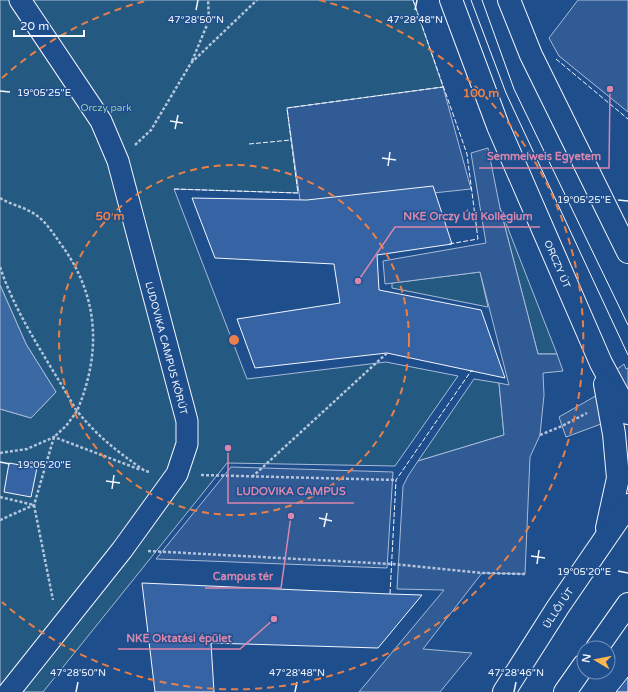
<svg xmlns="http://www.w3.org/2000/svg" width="628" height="692" font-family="'Varela Round',sans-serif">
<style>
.green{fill:#245a82;stroke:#a8bbd7}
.parking{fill:#305b95;stroke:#a8bbd7}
.water{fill:#3b69a3;stroke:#a8bbd7}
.building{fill:#3563a3;stroke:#f2f6ff}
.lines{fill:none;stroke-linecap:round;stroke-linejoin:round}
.street-casing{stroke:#f2f6ff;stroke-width:23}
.secondary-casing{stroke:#f2f6ff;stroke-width:24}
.path{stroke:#b3c4dc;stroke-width:2.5;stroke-dasharray:3 2;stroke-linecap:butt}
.street{stroke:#1f4e8c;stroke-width:21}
.secondary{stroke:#1f4e8c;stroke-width:22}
.tram{stroke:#f2f6ff;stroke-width:1}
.fence{stroke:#f2f6ff;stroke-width:1;stroke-dasharray:5 2;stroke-linecap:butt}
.ticks{fill:none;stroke:#f2f6ff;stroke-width:1.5}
.ring{fill:none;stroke:#ea8049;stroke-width:2;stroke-dasharray:7 5}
.labels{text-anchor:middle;stroke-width:3;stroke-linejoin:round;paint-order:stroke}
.park-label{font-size:10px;fill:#97c8a6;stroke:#1f4e8c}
.street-label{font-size:10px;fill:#f2f6ff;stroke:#1f4e8c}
.ticks-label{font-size:10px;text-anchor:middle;fill:#f2f6ff;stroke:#1f4e8c;stroke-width:3;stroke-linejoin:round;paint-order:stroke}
.centre{fill:#ea8049;stroke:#1f4e8c;stroke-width:2}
.ring-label{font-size:12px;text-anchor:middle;font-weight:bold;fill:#ea8049;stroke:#1f4e8c;stroke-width:3;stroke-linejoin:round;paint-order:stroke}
.leader{fill:none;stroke:#da87ad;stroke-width:1.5}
.callout-dot{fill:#da87ad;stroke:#1f4e8c;stroke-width:1.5}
.callout-label{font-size:11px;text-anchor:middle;font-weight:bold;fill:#da87ad;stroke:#1f4e8c;stroke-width:3;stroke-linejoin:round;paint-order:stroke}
</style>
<rect width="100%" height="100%" fill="#1f4e8c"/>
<!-- green -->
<g class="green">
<path d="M0,0H413L443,87L287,108L298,193L174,189L247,379L386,362L458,376L395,466L227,463L43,692H0V409L31,418L56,392L26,344L0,285Z"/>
<path d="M500,208L557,354H538Z"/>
<path d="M480,272L488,307L392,288V283Z"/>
<path d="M474,379L499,383L504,435L418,461Z"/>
</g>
<!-- parking -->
<g class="parking">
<path d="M578,0H628V112L559,56L549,38Z"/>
<path d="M443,87L471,189L301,207L287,108Z"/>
<path d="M488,148L500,208L538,354H557L563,371L543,373L544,395L540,435L530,457L525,574L482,573L423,649L472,653L440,692H359L444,590L397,589L403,486L408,476L418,461L504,435L499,383L509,385L480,272L385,284L383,261L486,243L471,153Z"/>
<path d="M624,364L626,369L628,368V424L615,422L601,424L566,437L559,417L599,394L616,370Z"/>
<path d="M231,467L393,472L387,568L156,559Z"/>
</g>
<!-- water -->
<path class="water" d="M0,285L26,344L56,392L31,418L0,409Z"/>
<!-- building -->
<g class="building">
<path d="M433,186L452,244L377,255L379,290L481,310L505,378L387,353L255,368L237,319L340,303L334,264L215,258L192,198L307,200Z"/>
<path d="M9,463L37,468L31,497L4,492Z"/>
<path d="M142,583L390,594L422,595L378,648L211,643L214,692H155Z"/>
<path d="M628,677V692H616Z"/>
</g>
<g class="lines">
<!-- street casing -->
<g class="street-casing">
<path id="street" d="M9,692L122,550L177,474L187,444V421L118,161L101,121L20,0"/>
</g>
<!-- secondary casing -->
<g class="secondary-casing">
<g id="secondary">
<path id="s1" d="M451,0L498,126L601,363L628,413"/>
<path d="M509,0L531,55L628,252"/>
<path d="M605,384L614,434L618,478L607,528"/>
<path d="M597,648L628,604"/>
<path id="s2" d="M504,692L558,607L628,505"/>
<path d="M565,692L584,665"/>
</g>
</g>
<!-- path -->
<g class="path">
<path d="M192,61L209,20L208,0"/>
<path d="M135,145L151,130L191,63L257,0"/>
<path d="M0,198C11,205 25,207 36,215C46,222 53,233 60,243C99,295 102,352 77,411"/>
<path d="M0,267C17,318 50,363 76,410"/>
<path d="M540,435L562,426L587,413"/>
<path d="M0,453L27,449L54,437L141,470"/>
<path d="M201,475L396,480"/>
<path d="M252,477L387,353"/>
<path d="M0,497L34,505L53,600"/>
<path d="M0,520L34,505L54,437L66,426L77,411C98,437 118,452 145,471L150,472"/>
<path d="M148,551L392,564L482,573L525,574"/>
</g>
<!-- street -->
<use href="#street" class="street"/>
<!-- secondary -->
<use href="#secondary" class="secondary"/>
<!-- tram -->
<g class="tram">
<path d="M471,0L506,93L628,355"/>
<path d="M482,0L514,89L628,325"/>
</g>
<!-- fence -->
<g class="fence">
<path d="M413,0L467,154L478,239L449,244"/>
<path d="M556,59L628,119"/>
<path d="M249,144L291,140"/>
<path d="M174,189L298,193L287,108L443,87"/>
<path d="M390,594L396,480L471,371H473"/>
</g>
</g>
<!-- ticks -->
<path class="ticks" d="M196,10L198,0M415,10L417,0M0,91L10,92M170,121L183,123M175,129L178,115M382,158L396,160M388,166L390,152M618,200L628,201M0,462L10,464M106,481L120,483M112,489L114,475M319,518L332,521M324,527L327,513M531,556L545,558M537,564L539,550M618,571L628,573M76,692L78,682M295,692L297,682M514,692L516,682"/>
<!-- distance rings -->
<g class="ring">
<circle cx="234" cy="340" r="175"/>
<path d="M2 78A350 350 0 0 1 149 0M319 0A350 350 0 1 1 2 602"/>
</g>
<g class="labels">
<!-- park labels -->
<g class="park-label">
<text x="106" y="111">Orczy park</text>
</g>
<!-- street labels -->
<g class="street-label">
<text dy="4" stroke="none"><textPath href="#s1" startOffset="285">ORCZY ÚT</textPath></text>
<text transform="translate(167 348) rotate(75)" y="4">LUDOVIKA CAMPUS KÖRÚT</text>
<text dy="4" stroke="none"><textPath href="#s2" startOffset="100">ÜLLŐI ÚT</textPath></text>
</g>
</g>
<g class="ticks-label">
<text x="196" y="23">47°28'50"N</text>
<text x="415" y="23">47°28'48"N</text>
<text x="44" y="96">19°05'25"E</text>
<text x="584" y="203">19°05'25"E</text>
<text x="44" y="468">19°05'20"E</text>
<text x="584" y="575">19°05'20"E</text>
<text x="78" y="676">47°28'50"N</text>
<text x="297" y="676">47°28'48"N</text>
<text x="516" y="676">47°28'46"N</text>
</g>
<circle cx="234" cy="340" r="6" class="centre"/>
<g class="ring-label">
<text x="481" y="97">100 m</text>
<text x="110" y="220">50 m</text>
</g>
<!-- callouts -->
<path class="leader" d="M610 89L609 168H479M358 281L395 227H540M228 448L228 503H354M291 516L281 588H205M274 619L240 649H118"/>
<g class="callout-dot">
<circle cx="610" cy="89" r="4"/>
<circle cx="358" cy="281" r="4"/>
<circle cx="228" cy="448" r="4"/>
<circle cx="291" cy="516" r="4"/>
<circle cx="274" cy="619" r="4"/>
</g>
<g class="callout-label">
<text x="544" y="160">Semmelweis Egyetem</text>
<text x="468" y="220">NKE Orczy Úti Kollégium</text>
<text x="291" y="495">LUDOVIKA CAMPUS</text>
<text x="243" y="580">Campus tér</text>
<text x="179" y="642">NKE Oktatási épület</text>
</g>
<!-- north arrow -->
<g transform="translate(596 660) rotate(280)"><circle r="19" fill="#1f4e8c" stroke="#7391ba"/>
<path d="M0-3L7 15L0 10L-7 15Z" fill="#ffb74d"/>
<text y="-6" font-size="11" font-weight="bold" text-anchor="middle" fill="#f2f6ff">N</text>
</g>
<!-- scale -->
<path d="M14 30v6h70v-6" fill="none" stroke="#f2f6ff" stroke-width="2"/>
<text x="20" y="30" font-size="12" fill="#f2f6ff" stroke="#1f4e8c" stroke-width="3" paint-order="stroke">20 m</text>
</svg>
